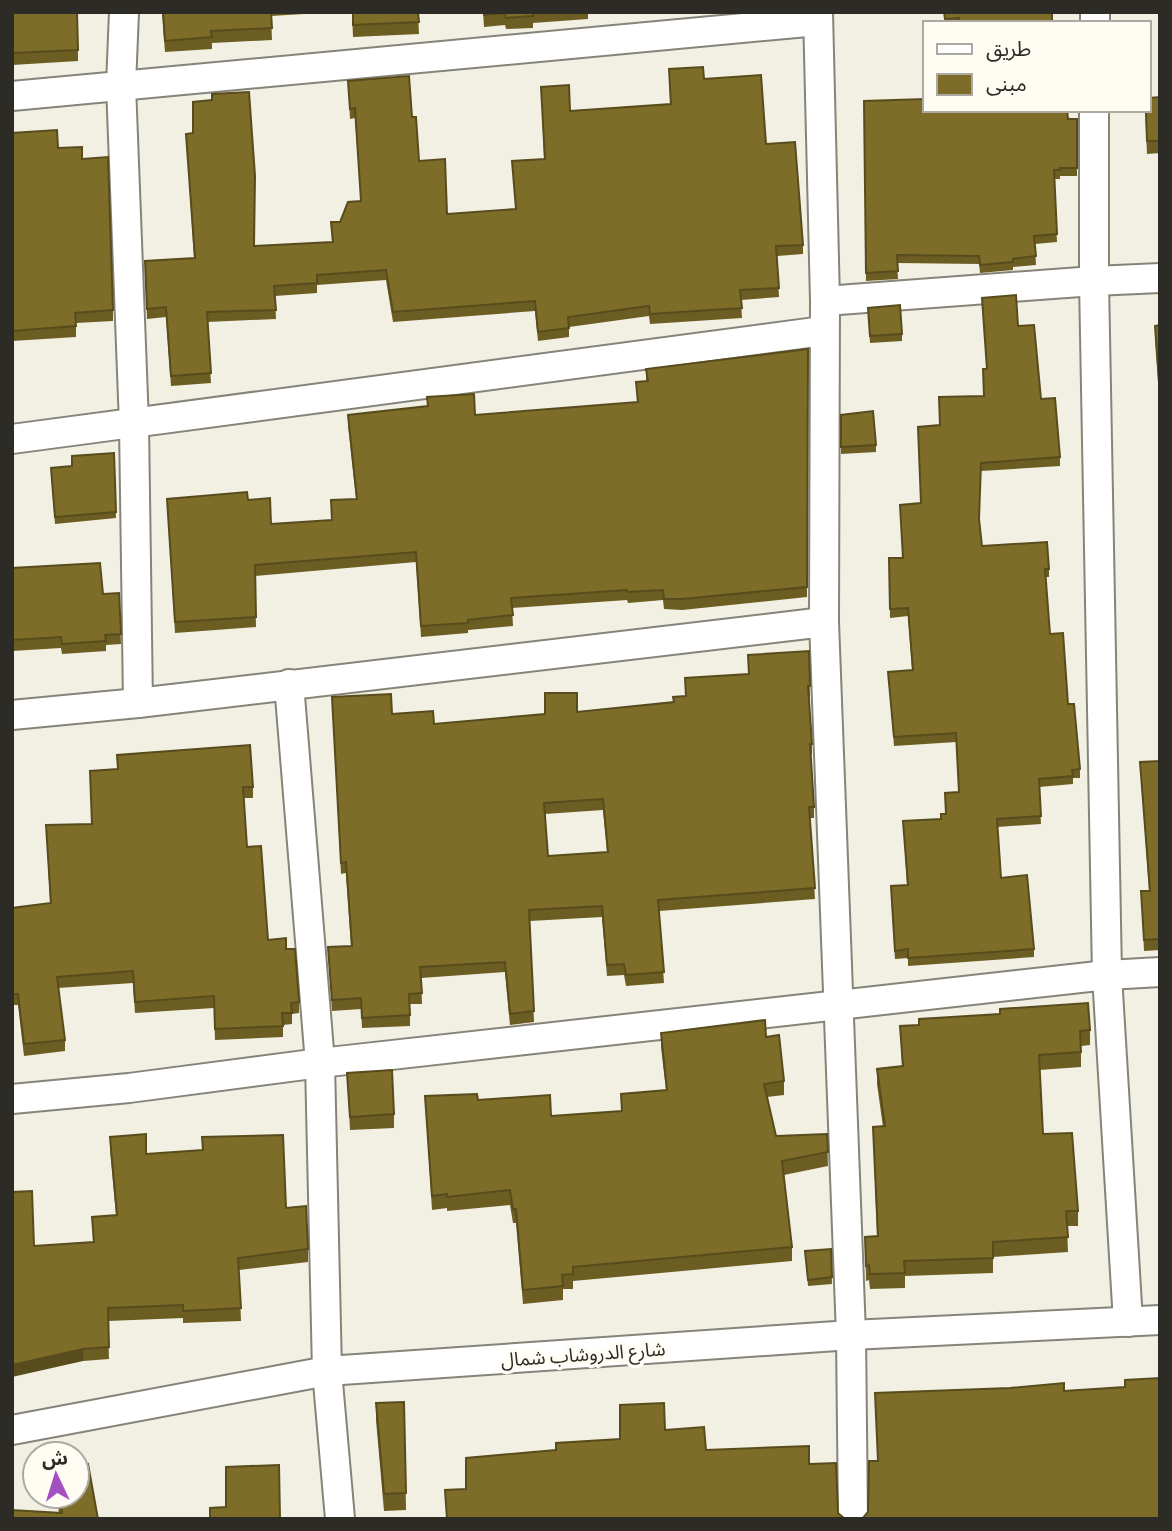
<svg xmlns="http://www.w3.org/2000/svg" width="1172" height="1531" font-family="'Fira Sans Condensed','Noto Sans Arabic',sans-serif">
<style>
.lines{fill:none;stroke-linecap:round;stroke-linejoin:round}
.street-casing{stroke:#868379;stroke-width:32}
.street{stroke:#fff;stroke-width:28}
.wall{fill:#6c5e23;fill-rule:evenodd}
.shaded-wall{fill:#584c1d}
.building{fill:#7d6d29;stroke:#584c1d;stroke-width:2;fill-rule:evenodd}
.labels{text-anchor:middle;stroke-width:7;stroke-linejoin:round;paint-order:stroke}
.street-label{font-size:19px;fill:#2c2b26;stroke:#fffdf3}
</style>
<rect width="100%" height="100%" fill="#f2efe3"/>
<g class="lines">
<!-- street casing -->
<g class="street-casing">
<g id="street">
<path d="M124,12L121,85L134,424L138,703"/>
<path d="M818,12L825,301L824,622L851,1335L853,1519"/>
<path d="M1095,23V12"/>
<path d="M12,96L818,21"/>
<path d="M1094,110V281L1107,975L1128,1322"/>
<path d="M825,301L1094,281L1160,278"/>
<path d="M12,439L823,331"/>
<path d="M289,684L320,1063L327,1371L340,1519"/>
<path d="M12,715L138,703L824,622"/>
<path d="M12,1099L129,1088L320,1063L1107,975L1160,972"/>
<path d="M12,1430L327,1371L851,1335L1160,1320"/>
</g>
</g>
<!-- street -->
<use href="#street" class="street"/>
</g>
<!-- wall -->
<g class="wall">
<path d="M12,12L78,50V61L12,65Z"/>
<path d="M162,12H337L271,16L272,40L212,43V49L165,52Z"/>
<path d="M352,12H418L419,34L353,37Z"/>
<path d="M483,12H588V19L533,23V28L506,29L505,25L484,27Z"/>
<path d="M944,12H1052V23H945Z"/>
<path d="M669,69L704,79L766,144L803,245V254L777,256L779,297L741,300L742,318L650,324L649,316L569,327V337L538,341L535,311L393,322L386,280L317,285V293L275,296L276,319L207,322L211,383L171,386L166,317L147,319L145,261L194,258L186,134L193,133L254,246L332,242L331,222H340L361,201L355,118L350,119L348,81L412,117L419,161L447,214L516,209L512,161L544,159L541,87L570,111L670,104Z"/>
<path d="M1160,97V153L1147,154L1145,110H1149Z"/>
<path d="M864,101L1077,119V176H1060V179H1054L1057,242L1035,244L1036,265L1013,267V270L980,273L979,264L897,263L898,279L866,281Z"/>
<path d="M12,133L58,148L82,159L113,310V321L76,323V337L12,341Z"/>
<path d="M982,298L1018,326L1060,457V466L981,471L979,520L982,546L1049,569V577H1046L1050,634L1068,704L1080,769V778H1073V784L1039,787L1041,824L997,827L1001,878L1034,949V957L908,966V958L895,959L891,895V886L907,885L903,821L941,819L946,814L945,793L959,792L956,742L894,746L888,672L912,670L908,616L890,618L889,558H903L900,505L921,503L940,425L984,396L983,369H987Z"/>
<path d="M868,314L902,334V341L870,343Z"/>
<path d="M1160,325V408L1155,337V326Z"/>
<path d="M808,349L807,597L682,610L664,609L663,600L628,603L627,600L512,608L513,626L468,630V633L421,637L416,562L255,576L256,627L175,633L167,499L248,500L271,524L331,520V500L356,499L348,425V415L427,406V397L475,415L637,402L636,382L646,381V369Z"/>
<path d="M841,415L876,445V452L841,454Z"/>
<path d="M114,453L116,518L55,524L51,474L72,466Z"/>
<path d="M12,568L103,594L119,593L121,644L106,645V651L62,654L61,648L12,651Z"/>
<path d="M809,651L810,697H809L812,744V755H810L814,807V818H810L815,899L659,911L664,983L626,986L624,975L607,976L602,917L530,921L534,1022L510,1025L505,972L421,978L422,1004H410V1026L362,1028L361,1009L332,1011L328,947L351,946L346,873L341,874L332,697L392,714L434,724L577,712L673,702L685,696V678L748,674V655ZM603,810L607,852L548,856L545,814Z"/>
<path d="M117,755L253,787V798H244L247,847L268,940L286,949L299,1002V1013L292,1014V1024L283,1025V1037L215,1040L214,1008L135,1013L133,983L58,988L65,1040V1051L24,1056L18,1005H12V908L50,903L46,825L92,824L117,769Z"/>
<path d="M1160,761V950L1144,951L1141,891H1149L1140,762Z"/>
<path d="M900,1026L1090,1030V1045L1081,1046V1067L1039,1070L1043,1134L1078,1211V1226H1067L1068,1252L993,1257V1273L905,1276V1288L870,1289L869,1280L866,1281L865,1237L877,1236L873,1127H883L877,1084V1069L902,1066Z"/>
<path d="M661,1033L766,1037L784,1081V1095L767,1097L776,1136L827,1134L828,1166L784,1175L792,1247V1261L573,1281V1289H563V1300L523,1304L516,1223H513L510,1205L447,1211V1208L432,1210L425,1096L478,1100L551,1116L621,1111V1094L666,1090L661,1047Z"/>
<path d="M347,1073L394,1114V1128L350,1130Z"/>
<path d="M110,1137L146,1154L286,1208L308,1249V1262L239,1270L241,1321L183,1323V1318L108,1321L109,1359L83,1361L34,1246L93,1242L92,1217L116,1215L110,1150Z"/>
<path d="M831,1249L832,1284L808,1286L805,1251Z"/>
<path d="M404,1402L406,1510L384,1511L376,1420V1403Z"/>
<path d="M56,1496H77L98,1519L59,1513Z"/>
</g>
<!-- shaded-wall -->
<path class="shaded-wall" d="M83,1349V1361L12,1377V1365Z"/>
<!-- building -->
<g class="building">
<path d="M12,12H77L78,50L12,53Z"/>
<path d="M163,12H271L272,28L211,31L212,37L165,41Z"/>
<path d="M353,12H418L419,22L353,25Z"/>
<path d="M484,12H533V16L506,18L505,13L484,15Z"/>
<path d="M944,12H1052V23H959V18L945,19Z"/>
<path d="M703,67L704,79L761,75L766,144L795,142L803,245L776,246L779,288L740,290L742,308L650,314L649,306L568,317L569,328L538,332L535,301L393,312L386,270L317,275V283L274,286L276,310L207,312L211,373L171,376L166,307L147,309L145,261L195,258L186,134L193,133V102L212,100V94L249,92L255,176L254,246L333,242L331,222H340L348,202L361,201L355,108L350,109L348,81L409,76L412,117H416L419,161L445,159L447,214L516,209L512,161L545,159L541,87L569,85L570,111L671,104L669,69Z"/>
<path d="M1160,97V141H1147L1146,110H1149V98Z"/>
<path d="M925,99V110H1067L1068,119H1077V168H1060V170H1054L1057,234L1034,236L1036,256L1013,259V262L980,265L979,256L897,255L898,271L866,273L864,101Z"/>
<path d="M57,130L58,148L82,147V159L108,157L113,310L75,313L76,326L12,331V133Z"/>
<path d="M1016,295L1018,326L1034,325L1041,399L1055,398L1060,457L981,463L979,519L982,546L1047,542L1049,569H1045L1050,634L1063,633L1068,704H1074L1080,769L1072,770L1073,776L1039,779L1041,816L997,819L1001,878L1027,875L1034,949L908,958V949L895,951L891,886L908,885L903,821L941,819V814H946L945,793L959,792L956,733L894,737L888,672L913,670L908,608L890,609L889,558H903L900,505L921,503L918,427L940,425L939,397L984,396L983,369H987L982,298Z"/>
<path d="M900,305L902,334L870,336L868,308Z"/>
<path d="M1160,325V397L1155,326Z"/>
<path d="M808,349L807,587L682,599H664L663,590L628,592L627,590L511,598L513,615L468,620V623L421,626L416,552L255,565L256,617L175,622L167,499L247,492L248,500L270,498L271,524L332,520L331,500L357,499L348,415L428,406L427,397L474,394L475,415L638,402L636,382L648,381L646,369Z"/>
<path d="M873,411L876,445L841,447V415Z"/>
<path d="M114,453L116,512L55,517L51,468L72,466V456Z"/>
<path d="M100,563L103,594L119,593L121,634L105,635L106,641L62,644L61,637L12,640V568Z"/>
<path d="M809,651L810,686H808L812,744H810L814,807H809L815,888L658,900L664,972L626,975L624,964L607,965L602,906L529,910L534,1011L510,1014L505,962L420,967L422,993L409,994L410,1015L362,1018L361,998L332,1000L328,947L352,946L346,862L341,863L332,697L391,694L392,714L433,711L434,724L545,714V693H577V712L674,702L673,697L686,696L685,678L749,674L748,655ZM603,799L608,852L548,856L544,803Z"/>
<path d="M250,745L253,787H243L247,847L261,846L268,940L286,938V949H295L299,1002L291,1003L292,1013H282L283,1026L215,1029L214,996L135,1002L133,971L57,977L65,1040L24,1044L18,994H12V908L51,903L46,825L92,824L90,771L118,769L117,755Z"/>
<path d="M1160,761V939L1144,940L1141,891H1150L1140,762Z"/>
<path d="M1088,1003L1090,1030L1080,1031L1081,1052L1039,1055L1043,1134L1072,1133L1078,1211H1066L1068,1237L993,1242V1258L904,1261L905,1273L870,1274L869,1265L866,1266L865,1237L878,1236L873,1127L885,1126L877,1069L903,1066L900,1026L919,1025V1019L1000,1014V1009Z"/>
<path d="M765,1020L766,1037L779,1035L784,1081L764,1084L776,1136L827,1134L828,1152L782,1161L792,1247L573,1267V1274L562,1275L563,1286L523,1290L516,1209H513L510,1190L447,1197V1194L432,1196L425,1096L477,1094L478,1100L550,1095L551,1116L622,1111L621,1094L667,1090L661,1033Z"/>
<path d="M392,1070L394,1114L350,1117L347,1073Z"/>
<path d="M146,1134V1154L203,1150L202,1137L283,1135L286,1208L306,1206L308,1249L238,1258L241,1308L183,1311V1305L108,1308L109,1347L83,1349L12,1365V1192L32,1191L34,1246L94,1242L92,1217L117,1215L110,1137Z"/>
<path d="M831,1249L832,1277L808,1280L805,1251Z"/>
<path d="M1160,1378V1519H1023V1518L1002,1519H862L868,1512L869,1461H878L875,1393L1010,1388L1064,1383V1391L1125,1387V1380Z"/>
<path d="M404,1402L406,1493L384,1494L376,1403Z"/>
<path d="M664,1403L665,1430L704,1427L706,1450L809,1446V1464L836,1463L838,1513L845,1519H447L445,1490L466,1489V1458L556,1450V1443L620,1439V1405Z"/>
<path d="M88,1464L98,1519H12V1510L62,1513L59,1496H77V1466Z"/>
<path d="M279,1465L280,1519H210V1508L226,1507V1467Z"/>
</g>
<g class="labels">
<!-- street labels -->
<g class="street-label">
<text transform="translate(583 1354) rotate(-4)" y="7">شارع الدروشاب شمال</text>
</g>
</g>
<!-- border -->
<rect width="1172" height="1531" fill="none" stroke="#2c2b26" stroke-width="28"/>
<!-- legend -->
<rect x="923" y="21" width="228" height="91" fill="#fffdf3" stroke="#aba9a1" stroke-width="2"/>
<rect x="937" y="44" width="35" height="10" fill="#ffffff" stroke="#aba9a1" stroke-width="2"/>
<text x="986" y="56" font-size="21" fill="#2c2b26">طريق</text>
<rect x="937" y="74" width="35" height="21" fill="#7d6d29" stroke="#aba9a1" stroke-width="2"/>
<text x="986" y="91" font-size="21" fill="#2c2b26">مبنى</text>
<!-- north arrow -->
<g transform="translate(56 1475) rotate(356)"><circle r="33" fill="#fffdf3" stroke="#aba9a1" stroke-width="2"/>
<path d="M0-5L12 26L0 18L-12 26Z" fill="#a351c0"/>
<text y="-10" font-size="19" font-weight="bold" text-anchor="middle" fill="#2c2b26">ش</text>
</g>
</svg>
